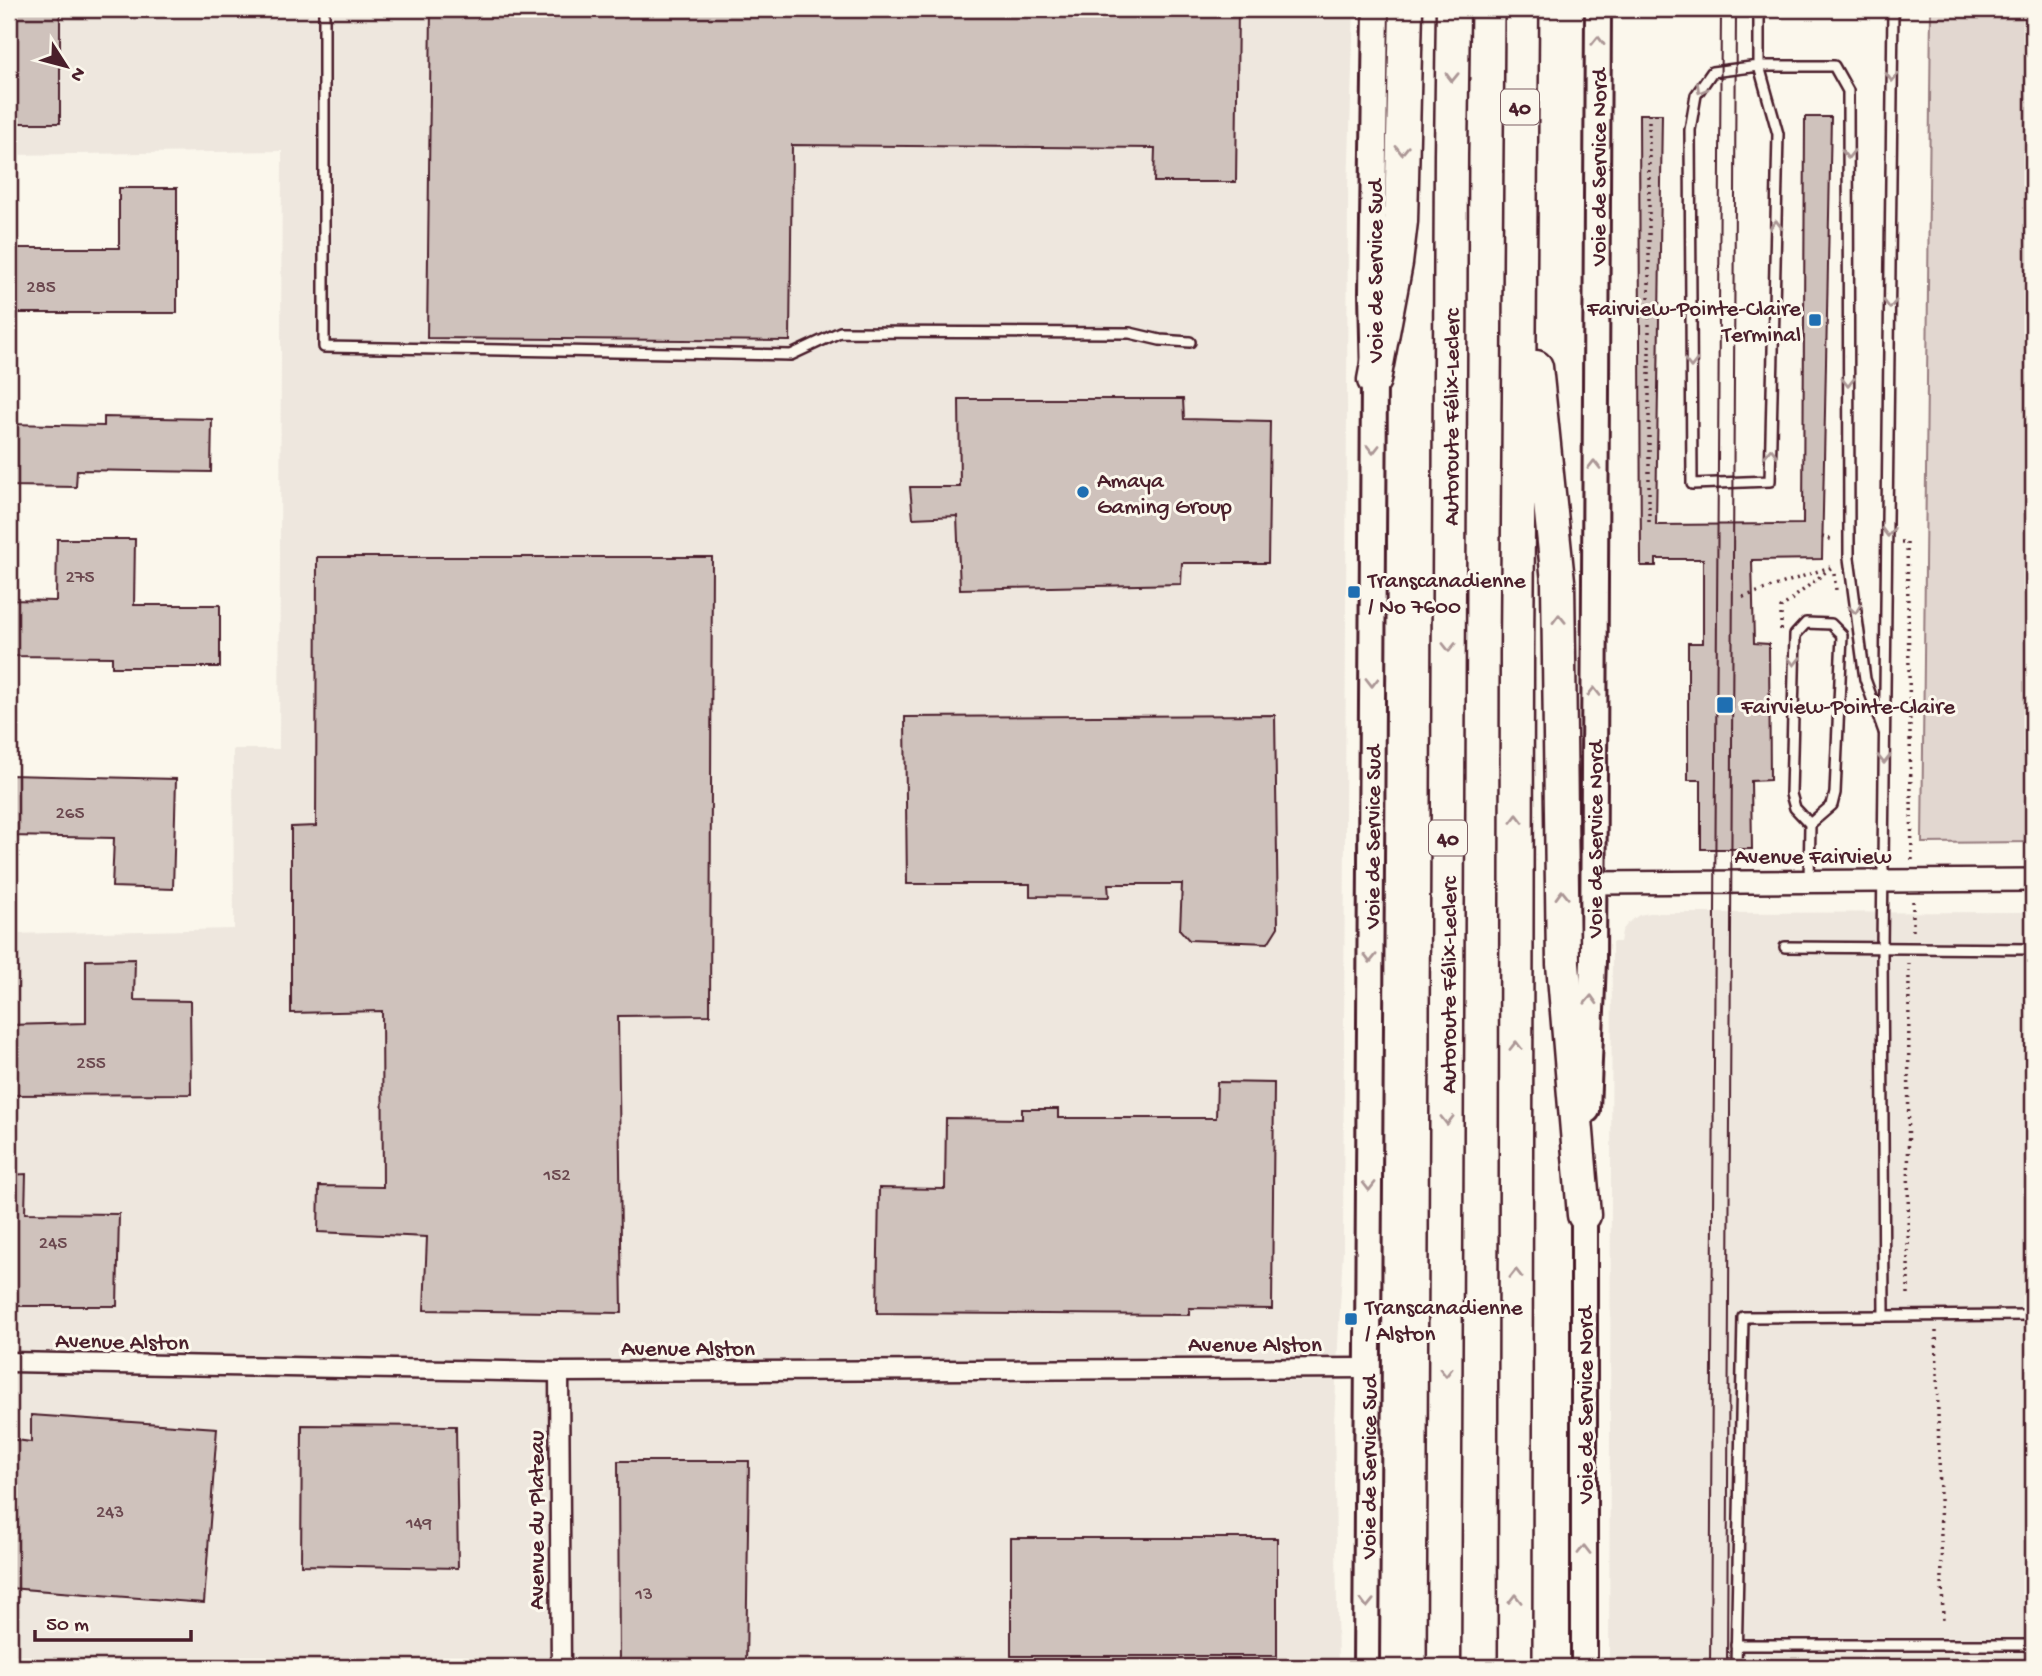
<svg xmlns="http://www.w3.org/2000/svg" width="2042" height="1676" font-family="'Gochi Hand',sans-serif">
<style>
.built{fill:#eee7de}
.green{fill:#e2d7d0;stroke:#967b7e;stroke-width:2}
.building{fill:#cfc2bc;stroke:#4a1f2b;stroke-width:2}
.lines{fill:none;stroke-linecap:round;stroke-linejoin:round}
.service-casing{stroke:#4a1f2b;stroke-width:14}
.minor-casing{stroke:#4a1f2b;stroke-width:23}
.tertiary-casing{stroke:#4a1f2b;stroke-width:26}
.secondary-casing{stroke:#4a1f2b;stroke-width:30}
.motorway-casing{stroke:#4a1f2b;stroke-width:37}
.path{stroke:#4a1f2b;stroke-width:3.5;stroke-dasharray:2 5;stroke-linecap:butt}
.service{stroke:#fbf7ec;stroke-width:9}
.minor{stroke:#fbf7ec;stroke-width:18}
.tertiary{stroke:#fbf7ec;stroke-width:21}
.secondary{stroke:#fbf7ec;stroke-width:24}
.motorway{stroke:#fbf7ec;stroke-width:32}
.tram{stroke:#4a1f2b;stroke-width:2}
.oneway{stroke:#ab9695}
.poi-dot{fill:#1f6fb2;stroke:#fbf7ec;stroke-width:2.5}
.labels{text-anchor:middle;stroke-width:6;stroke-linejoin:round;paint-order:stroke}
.number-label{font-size:19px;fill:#6b484f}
.shield{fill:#fbf7ec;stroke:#7f6065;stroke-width:2}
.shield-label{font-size:21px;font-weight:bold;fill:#4a1f2b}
.street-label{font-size:23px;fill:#4a1f2b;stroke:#fbf7ec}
.poi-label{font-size:23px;fill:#4a1f2b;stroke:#fbf7ec;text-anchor:start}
</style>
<rect width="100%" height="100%" fill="#fbf7ec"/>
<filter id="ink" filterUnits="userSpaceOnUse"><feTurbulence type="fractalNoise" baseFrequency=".0143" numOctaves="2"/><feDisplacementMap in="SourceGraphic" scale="14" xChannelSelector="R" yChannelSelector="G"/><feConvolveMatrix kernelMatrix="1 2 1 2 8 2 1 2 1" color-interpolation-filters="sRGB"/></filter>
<g filter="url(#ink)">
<!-- built -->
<g class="built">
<path d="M9,9H1354L1348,189L1343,1250L1334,1422L1338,1667H9V934L234,929L233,749H279L282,151L9,155Z"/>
<path d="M2033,912V1667H1609L1612,942H1620L1622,931L1628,923L1639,915L1650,913Z"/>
</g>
<!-- green -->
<path class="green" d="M1931,9H2033V842L1922,843Z"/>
<!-- building -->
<g class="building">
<rect x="9" y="9" width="51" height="114"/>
<path d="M431,9H1238L1236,182H1154L1155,148L792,145L790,341L427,338Z"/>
<path d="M1639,114H1662L1656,525L1803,524L1805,117H1831L1822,559L1752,560L1754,643L1769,644L1770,780L1751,781L1752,849H1701V780H1688V643H1703V559H1656V566H1641Z"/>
<path d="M119,188H177V313H9V248H119Z"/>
<path d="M959,399H1183L1184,419L1270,421L1268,563H1182L1181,584L960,589L957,516L913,518L910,487H960Z"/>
<path d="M104,417L212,419L211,472L77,470L76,487L9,486V424L104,426Z"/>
<path d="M57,539H135L134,605H220V667H112V657L9,656V600L56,601Z"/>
<path d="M317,557H712L710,1015L618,1016L622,1313L424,1310L427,1237L318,1232L319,1186L383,1187L382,1011L291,1013V827L316,826Z"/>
<path d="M1275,715L1278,927L1268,943L1189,940L1180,930L1182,884H1108L1109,897L1030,896V884H907L905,717Z"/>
<path d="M9,775L176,779L173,889L112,887L114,838L9,836Z"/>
<path d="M135,959L134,1000L190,1001L191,1094L9,1095V1025L86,1023V960Z"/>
<path d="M1217,1082L1274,1083L1272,1309L1189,1308V1315L877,1313L879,1188L945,1189L946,1118L1022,1119V1109H1058V1118H1216Z"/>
<path d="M26,1174L25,1213L119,1214L117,1306H9V1175Z"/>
<path d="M31,1415L217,1428L204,1603L9,1588V1439L31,1442Z"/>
<path d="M302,1425L456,1426L458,1568L301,1565Z"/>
<path d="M618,1461H749L746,1667H619Z"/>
<rect x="1011" y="1538" width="266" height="118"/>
</g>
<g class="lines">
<!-- service casing -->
<g class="service-casing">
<g id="service">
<path d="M324,9V347L791,355L840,332L1130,333L1160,340L1190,342"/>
<path d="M1759,9V66L1778,134L1770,481L1692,484L1690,130L1696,95L1712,72L1759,66H1834L1848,91L1849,558L1865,679L1884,732"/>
<path d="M1809,881L1810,824L1795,808L1791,794L1795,635L1806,623L1831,624L1842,635L1835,793L1832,805L1810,824"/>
<path d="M1785,947L2033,949"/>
<path d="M1884,1316L1882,947L1893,9"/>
<path d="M1736,1645H2033"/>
<path d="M1736,1667L1743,1317L2033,1315"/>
</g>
</g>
<!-- minor casing -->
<g class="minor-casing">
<g id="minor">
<path d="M9,1362L559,1372L1368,1368"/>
<path d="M559,1372L561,1667"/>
</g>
</g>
<!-- tertiary casing -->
<g class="tertiary-casing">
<path id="tertiary" d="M1593,883L2033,880"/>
</g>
<!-- secondary casing -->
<g class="secondary-casing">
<g id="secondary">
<path id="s1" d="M1587,1110L1593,961L1598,9"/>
<path id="s2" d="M1366,1667L1374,380L1372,293L1376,9"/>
<path d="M1584,1667V1199"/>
</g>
</g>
<!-- motorway casing -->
<g class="motorway-casing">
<g id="motorway">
<path d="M1536,367L1558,581L1563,964L1584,1215"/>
<path d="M1374,380L1396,263L1401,221L1406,9"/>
<path id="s3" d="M1444,1667L1451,154L1453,9"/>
<path d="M1515,1667L1517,653L1522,9"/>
</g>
</g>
<!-- path -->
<g class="path">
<path d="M1649,114V526"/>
<path d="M1822,537L1834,540"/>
<path d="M1901,542H1907L1912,861"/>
<path d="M1834,574L1836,590"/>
<path d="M1743,597L1830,567"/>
<path d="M1781,630V608L1833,566"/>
<path d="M1913,931V900"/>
<path d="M1908,1294L1909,963"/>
<path d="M1936,1331L1943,1621"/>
</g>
<!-- service -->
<use href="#service" class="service"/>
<!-- minor -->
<use href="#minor" class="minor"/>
<!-- tertiary -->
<use href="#tertiary" class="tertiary"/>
<!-- secondary -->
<use href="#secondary" class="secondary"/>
<!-- motorway -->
<use href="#motorway" class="motorway"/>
<!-- tram -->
<g class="tram">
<path d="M1710,1667L1721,9"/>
<path d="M1727,1667L1736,9"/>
</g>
</g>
<!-- one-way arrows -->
<defs><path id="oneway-chevron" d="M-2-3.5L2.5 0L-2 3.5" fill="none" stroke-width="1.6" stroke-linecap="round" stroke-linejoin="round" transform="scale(1.75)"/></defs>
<g class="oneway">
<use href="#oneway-chevron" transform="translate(1598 41) rotate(-89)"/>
<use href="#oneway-chevron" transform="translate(1452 77) rotate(91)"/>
<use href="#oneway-chevron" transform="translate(1892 77) rotate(91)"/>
<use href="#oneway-chevron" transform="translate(1701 89) rotate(120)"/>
<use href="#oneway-chevron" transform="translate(1402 150) rotate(91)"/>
<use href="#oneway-chevron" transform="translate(1848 154) rotate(90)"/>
<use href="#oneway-chevron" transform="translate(1776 225) rotate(-89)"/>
<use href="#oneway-chevron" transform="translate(1890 304) rotate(91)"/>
<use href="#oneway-chevron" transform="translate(1691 363) rotate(90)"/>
<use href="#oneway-chevron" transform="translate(1848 382) rotate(90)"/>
<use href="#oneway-chevron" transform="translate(1373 449) rotate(90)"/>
<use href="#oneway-chevron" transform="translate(1771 453) rotate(-89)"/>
<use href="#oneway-chevron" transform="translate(1594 465) rotate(-90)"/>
<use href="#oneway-chevron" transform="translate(1888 532) rotate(91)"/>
<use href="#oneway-chevron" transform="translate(1855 609) rotate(82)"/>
<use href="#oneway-chevron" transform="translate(1559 619) rotate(-91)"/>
<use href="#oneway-chevron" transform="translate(1449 647) rotate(90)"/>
<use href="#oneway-chevron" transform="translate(1794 661) rotate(91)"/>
<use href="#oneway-chevron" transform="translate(1372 682) rotate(90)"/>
<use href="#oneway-chevron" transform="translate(1594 692) rotate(-90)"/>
<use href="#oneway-chevron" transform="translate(1884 759) rotate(90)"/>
<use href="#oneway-chevron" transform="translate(1517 819) rotate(-90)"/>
<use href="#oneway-chevron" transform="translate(1562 895) rotate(-91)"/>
<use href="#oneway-chevron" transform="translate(1370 958) rotate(91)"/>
<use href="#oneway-chevron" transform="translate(1591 1000) rotate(-88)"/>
<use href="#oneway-chevron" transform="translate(1516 1046) rotate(-90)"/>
<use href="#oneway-chevron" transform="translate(1447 1120) rotate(90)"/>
<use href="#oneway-chevron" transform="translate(1369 1186) rotate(90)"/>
<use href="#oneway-chevron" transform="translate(1516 1274) rotate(-90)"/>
<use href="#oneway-chevron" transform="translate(1446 1372) rotate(90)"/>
<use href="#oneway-chevron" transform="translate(1584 1550) rotate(-90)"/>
<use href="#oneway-chevron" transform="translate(1515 1599) rotate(-90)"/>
<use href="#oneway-chevron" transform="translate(1367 1603) rotate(91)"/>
</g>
</g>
<!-- markers -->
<g class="poi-dot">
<rect x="1808" y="313" width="14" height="14" rx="3.5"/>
<circle cx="1083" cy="492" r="7"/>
<rect x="1347" y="585" width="14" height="14" rx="3.5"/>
<rect x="1716" y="696" width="18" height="18" rx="3.5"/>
<rect x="1344" y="1312" width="14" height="14" rx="3.5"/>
</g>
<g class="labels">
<!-- number labels -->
<g class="number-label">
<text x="41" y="292">285</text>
<text x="80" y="582">275</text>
<text x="70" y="818">265</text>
<text x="91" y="1068">255</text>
<text x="557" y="1180">152</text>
<text x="53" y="1248">245</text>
<text x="110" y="1517">243</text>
<text x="419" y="1528">149</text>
<text x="644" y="1599">13</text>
</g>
<!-- shield labels -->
<g class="shield">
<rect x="1501" y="89.5" width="38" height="35" rx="5"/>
<rect x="1429" y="820.5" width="38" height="35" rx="5"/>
</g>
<g class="shield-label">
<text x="1520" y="114">40</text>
<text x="1448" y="845">40</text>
</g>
<!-- street labels -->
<g class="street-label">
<text dy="8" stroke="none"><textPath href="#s1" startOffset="943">Voie de Service Nord</textPath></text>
<text transform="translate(1374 271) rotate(-90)" y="8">Voie de Service Sud</text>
<text dy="8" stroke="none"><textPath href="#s3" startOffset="1250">Autoroute Félix-Leclerc</textPath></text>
<text dy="8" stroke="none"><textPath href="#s2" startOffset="830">Voie de Service Sud</textPath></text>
<text dy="8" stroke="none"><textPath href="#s1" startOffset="271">Voie de Service Nord</textPath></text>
<text x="1813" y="863">Avenue Fairview</text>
<text dy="8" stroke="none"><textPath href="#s3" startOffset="682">Autoroute Félix-Leclerc</textPath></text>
<text transform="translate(122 1340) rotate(1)" y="8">Avenue Alston</text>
<text x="1255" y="1351">Avenue Alston</text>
<text x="688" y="1355">Avenue Alston</text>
<text transform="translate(1584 1405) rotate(-90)" y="8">Voie de Service Nord</text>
<text dy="8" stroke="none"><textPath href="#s2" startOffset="200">Voie de Service Sud</textPath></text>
<text transform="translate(535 1520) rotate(-90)" y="8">Avenue du Plateau</text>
</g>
<!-- poi labels -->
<g class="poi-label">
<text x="1801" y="315" text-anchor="end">Fairview-Pointe-Claire<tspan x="1801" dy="26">Terminal</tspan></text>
<text x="1097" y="487">Amaya<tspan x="1097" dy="26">Gaming Group</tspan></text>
<text x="1368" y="587">Transcanadienne<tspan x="1368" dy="26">/ No 7600</tspan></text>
<text x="1741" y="713">Fairview-Pointe-Claire</text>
<text x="1365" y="1314">Transcanadienne<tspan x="1365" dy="26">/ Alston</tspan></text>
</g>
</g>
<!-- margin -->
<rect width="2042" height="1676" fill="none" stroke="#fbf7ec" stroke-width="35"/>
<rect x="18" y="18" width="2007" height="1641" fill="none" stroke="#4a1f2b" stroke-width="2.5" filter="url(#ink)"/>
<!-- north arrow -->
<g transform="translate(66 66) rotate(126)" stroke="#fbf7ec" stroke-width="5" paint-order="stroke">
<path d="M0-5L12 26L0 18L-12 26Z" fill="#4a1f2b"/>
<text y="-10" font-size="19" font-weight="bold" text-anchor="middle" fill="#4a1f2b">N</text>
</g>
<!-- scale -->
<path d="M35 1630v10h156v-10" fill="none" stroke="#4a1f2b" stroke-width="3.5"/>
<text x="46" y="1630" font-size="21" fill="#4a1f2b" stroke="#fbf7ec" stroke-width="5" paint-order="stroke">50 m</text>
</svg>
